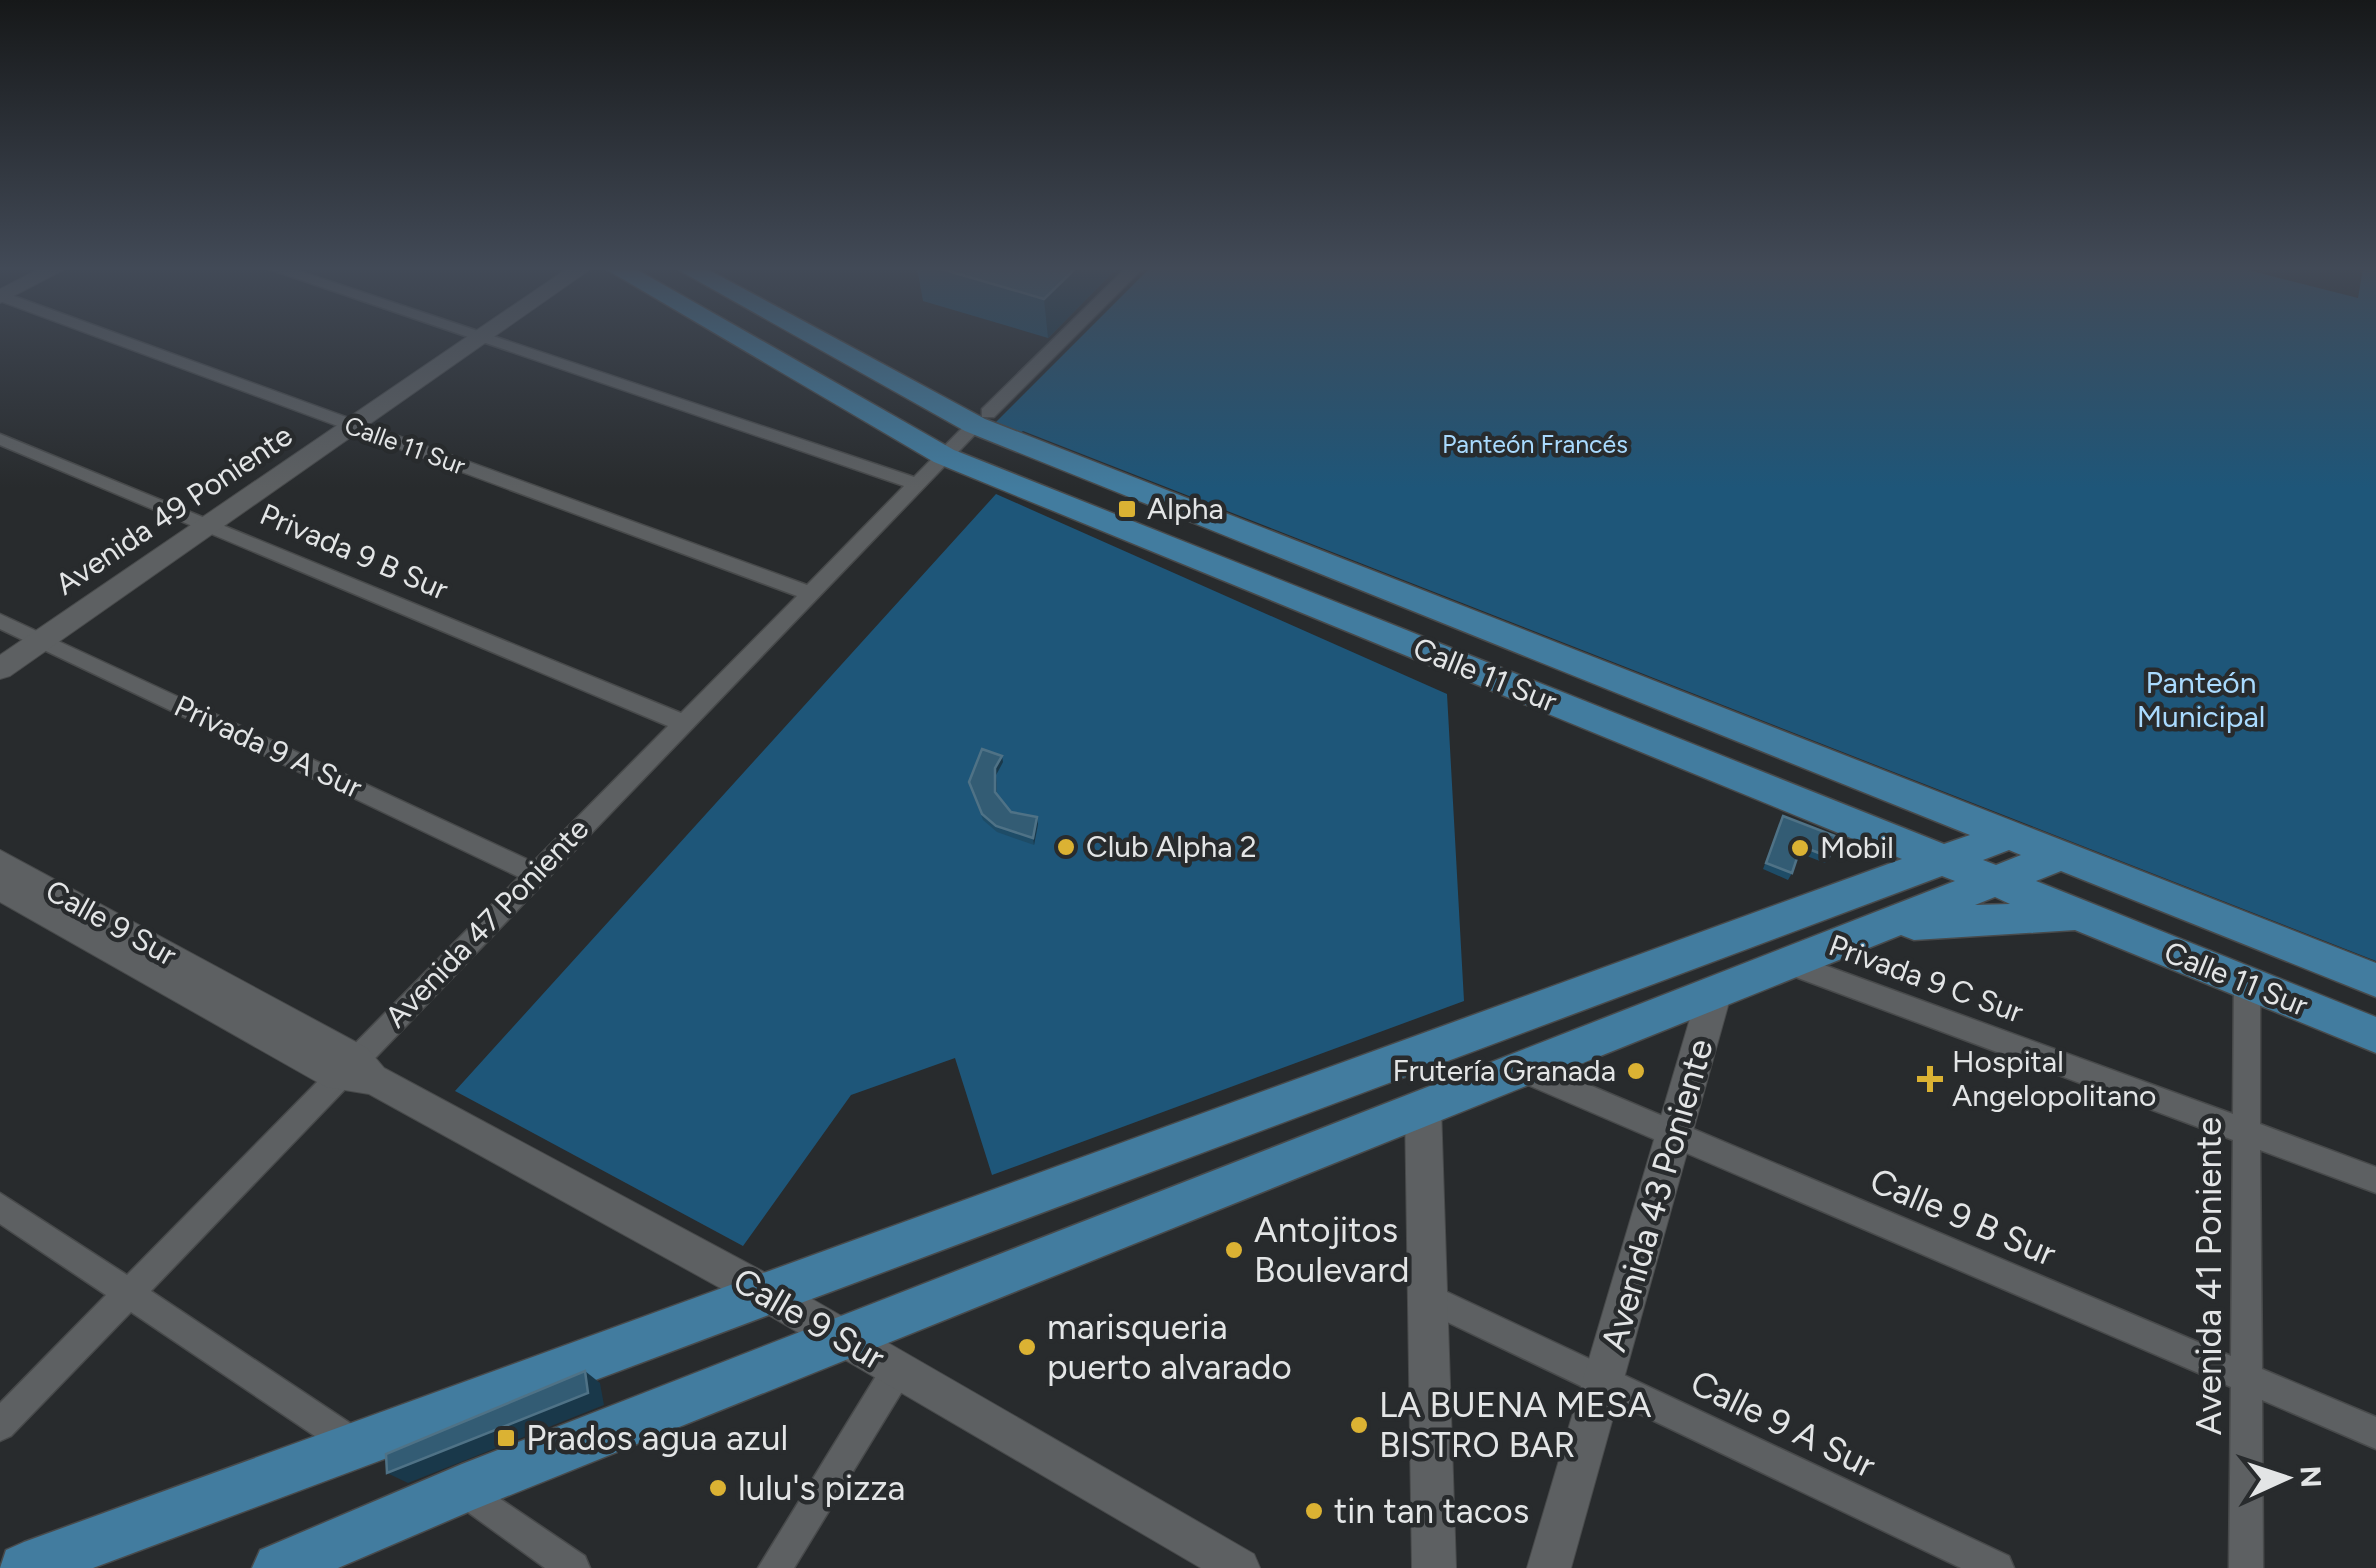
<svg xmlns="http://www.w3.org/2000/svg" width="2376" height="1568" font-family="Figtree,sans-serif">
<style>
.green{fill:#1e5679}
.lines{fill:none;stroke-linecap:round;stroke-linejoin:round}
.minor-casing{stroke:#484a4b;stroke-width:3}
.tertiary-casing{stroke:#484a4b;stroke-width:2}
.secondary-casing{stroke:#484a4b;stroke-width:2}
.primary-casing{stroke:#484a4b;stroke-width:3}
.minor{fill:#5d6062;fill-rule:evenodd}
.tertiary{fill:#5d6062;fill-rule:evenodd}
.secondary{fill:#5d6062;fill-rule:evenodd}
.primary{fill:#427c9f;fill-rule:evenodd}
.wall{fill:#1e4c67}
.shaded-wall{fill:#19384a}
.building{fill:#335c74;stroke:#4f7286;stroke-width:2.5}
.poi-dot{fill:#dbb233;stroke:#282b2d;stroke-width:4}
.labels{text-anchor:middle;stroke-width:9;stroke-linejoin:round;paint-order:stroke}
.far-park-label{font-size:25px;fill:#a9dafe;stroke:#282b2d}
.far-street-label{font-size:25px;fill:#e3e5e6;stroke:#282b2d}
.poi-label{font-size:30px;fill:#e3e5e6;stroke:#282b2d;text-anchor:start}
.street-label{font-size:30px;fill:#e3e5e6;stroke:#282b2d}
.park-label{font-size:30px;fill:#a9dafe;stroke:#282b2d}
.near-street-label{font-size:35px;fill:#e3e5e6;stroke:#282b2d}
.near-poi-label{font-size:35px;fill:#e3e5e6;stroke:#282b2d;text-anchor:start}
</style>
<rect width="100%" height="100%" fill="#282b2d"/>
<!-- green -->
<g class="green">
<path d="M1150,268H2240L2358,298L2363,268H2376V961L1023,431L1014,437L994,424Z"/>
<path d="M996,494L1447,694L1464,1001L992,1175L955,1058L851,1095L743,1246L455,1091Z"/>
</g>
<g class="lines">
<!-- minor casing -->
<g class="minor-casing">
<g id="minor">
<path d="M266,268H290L914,477L971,419L977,418L986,423L151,1291L368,1435L373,1446L368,1457L357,1462L346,1457L131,1312L11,1436L0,1441V1403L106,1295L0,1224V1193L127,1275L519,877L0,629V614L533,862L668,726L0,445V434L681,713L797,596L0,301V291L807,585L904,486Z"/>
<path d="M1126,268H1143L994,417H982V409Z"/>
<path d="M1791,953L2233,1114L2234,983L2238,975L2247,972L2256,975L2260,983V1124L2376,1167V1193L2260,1150L2262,1369L2376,1417V1449L2262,1400L2263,1568H2229L2231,1387L1512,1078L1508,1069L1512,1060L1521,1057L1530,1060L2231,1356L2233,1140L1782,972L1779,964L1782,956Z"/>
<path d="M1428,1283L2009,1556L2014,1568H1961L1418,1308L1413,1298L1418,1288Z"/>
<path d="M898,1354L909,1358L913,1369L909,1380L794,1568H758L887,1358Z"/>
<path d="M462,1473L585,1556L590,1568H545L451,1500L446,1489L451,1478Z"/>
</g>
</g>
<!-- tertiary casing -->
<g class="tertiary-casing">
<path id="tertiary" d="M0,850L367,1048L384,1068L779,1280L1254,1554L1260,1568H1201L753,1306L369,1094L326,1087L0,902Z"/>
</g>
<!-- secondary casing -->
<g class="secondary-casing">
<g id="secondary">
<path d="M41,268H67L0,303V289Z"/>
<path d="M568,268H592L10,676L0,679V655Z"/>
<path d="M1714,980L1726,984L1731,995L1571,1568H1527L1697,995L1702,984Z"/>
<path d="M1423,1090L1436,1095L1441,1107L1456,1568H1412L1405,1107L1410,1095Z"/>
</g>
</g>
<!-- primary casing -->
<g class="primary-casing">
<path id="primary" d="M604,268H634L954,450L1944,844L1970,835L965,431L675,268H705L985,419L2376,963V997L2061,871L2036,881L2376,1017V1053L2075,930L1914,940L1901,935L473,1510L338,1568H252L260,1550L462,1464L1955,881L1942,876L93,1568H0L6,1550L24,1542L1902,859L934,462ZM2009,850L2021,855L1996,865L1983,860ZM1995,897L2010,904L1975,905Z"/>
</g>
<!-- minor -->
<use href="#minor" class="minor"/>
<!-- tertiary -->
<use href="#tertiary" class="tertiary"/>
<!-- secondary -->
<use href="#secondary" class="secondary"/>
<!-- primary -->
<use href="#primary" class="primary"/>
</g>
<!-- wall -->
<g class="wall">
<path d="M917,268H1117L1048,338L923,301Z"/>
<path d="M1003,762L996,775L997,794L1011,812L1038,824L1034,845L997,832L983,820L971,789L969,782Z"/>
<path d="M1783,816L1829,857L1825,863L1799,853L1792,873L1788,880L1763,869Z"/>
</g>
<!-- shaded-wall -->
<g class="shaded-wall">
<path d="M1076,268H1117L1048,338L1044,299Z"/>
<path d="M1002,756L1003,762L996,775L997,799L995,768Z"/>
<path d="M1037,817L1038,824L1034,845L1033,838Z"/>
<path d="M585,1371L600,1383L604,1405L408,1483L387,1473Z"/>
</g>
<!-- building -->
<g class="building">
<path d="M938,268H1076L1044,299Z"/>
<path d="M982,749L1002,756L995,768V792L1011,812L1037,817L1033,838L996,826L982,814L969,782Z"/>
<path d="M1783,816L1835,836L1829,857L1801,846L1792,873L1766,863Z"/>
<path d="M585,1371L588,1393L387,1473L386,1454Z"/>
</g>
<!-- sky -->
<linearGradient id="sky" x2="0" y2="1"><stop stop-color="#161819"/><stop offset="0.55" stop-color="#424a57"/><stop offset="1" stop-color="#424a57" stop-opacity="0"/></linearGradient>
<rect width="2376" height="488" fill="url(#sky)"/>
<!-- markers -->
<g class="poi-dot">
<rect x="1117" y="499" width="20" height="20" rx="5"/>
<circle cx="1066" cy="847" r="10"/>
<circle cx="1800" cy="848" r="10"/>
<circle cx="1636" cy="1071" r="10"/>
<path d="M1925 1064h10v10h10v10h-10v10h-10v-10h-10v-10h10z"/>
<circle cx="1234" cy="1250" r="10"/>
<circle cx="1027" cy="1347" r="10"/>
<circle cx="1359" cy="1425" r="10"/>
<rect x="496" y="1428" width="20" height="20" rx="5"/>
<circle cx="718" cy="1488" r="10"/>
<circle cx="1314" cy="1511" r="10"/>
</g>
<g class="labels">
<!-- far-park labels -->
<g class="far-park-label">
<text x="1535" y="453">Panteón Francés</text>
</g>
<!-- far-street labels -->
<g class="far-street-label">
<text transform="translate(405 445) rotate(20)" y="9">Calle 11 Sur</text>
</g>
<!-- poi labels -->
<g class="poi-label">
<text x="1147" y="519">Alpha</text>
<text x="1086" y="857">Club Alpha 2</text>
<text x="1820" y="858">Mobil</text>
<text x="1952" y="1072">Hospital<tspan x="1952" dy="34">Angelopolitano</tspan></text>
<text x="1616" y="1081" text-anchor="end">Frutería Granada</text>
</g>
<!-- street labels -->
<g class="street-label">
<text transform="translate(174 510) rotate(-34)" y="10">Avenida 49 Poniente</text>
<text transform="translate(354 552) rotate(23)" y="10">Privada 9 B Sur</text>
<text transform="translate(1485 675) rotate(22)" y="10">Calle 11 Sur</text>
<text transform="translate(268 747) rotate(25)" y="10">Privada 9 A Sur</text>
<text transform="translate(111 923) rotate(29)" y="10">Calle 9 Sur</text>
<text transform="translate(487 923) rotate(-46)" y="10">Avenida 47 Poniente</text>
<text transform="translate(1926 979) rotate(20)" y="10">Privada 9 C Sur</text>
<text transform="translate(2236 979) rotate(22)" y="10">Calle 11 Sur</text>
</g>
<!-- park labels -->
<g class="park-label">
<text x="2201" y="693">Panteón<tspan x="2201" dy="34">Municipal</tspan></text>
</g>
<!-- near-street labels -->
<g class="near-street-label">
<text transform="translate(1657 1195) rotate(-74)" y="12">Avenida 43 Poniente</text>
<text transform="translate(1963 1217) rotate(23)" y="12">Calle 9 B Sur</text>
<text transform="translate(2209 1276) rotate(-90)" y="12">Avenida 41 Poniente</text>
<text transform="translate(809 1319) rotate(30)" y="12">Calle 9 Sur</text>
<text transform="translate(1783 1424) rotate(26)" y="12">Calle 9 A Sur</text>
</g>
<!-- near-poi labels -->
<g class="near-poi-label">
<text x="1254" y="1242">Antojitos<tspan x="1254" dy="40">Boulevard</tspan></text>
<text x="1047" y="1339">marisqueria<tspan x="1047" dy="40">puerto alvarado</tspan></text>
<text x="1379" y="1417">LA BUENA MESA<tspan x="1379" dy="40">BISTRO BAR</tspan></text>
<text x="526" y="1450">Prados agua azul</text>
<text x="738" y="1500">lulu's pizza</text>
<text x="1334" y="1523">tin tan tacos</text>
</g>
</g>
<!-- north arrow -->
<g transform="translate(2286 1478) rotate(87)" stroke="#282b2d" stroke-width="8" paint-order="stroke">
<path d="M0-8L18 38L0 25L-18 38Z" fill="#e3e5e6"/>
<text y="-15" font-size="28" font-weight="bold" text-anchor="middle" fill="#e3e5e6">N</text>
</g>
</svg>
